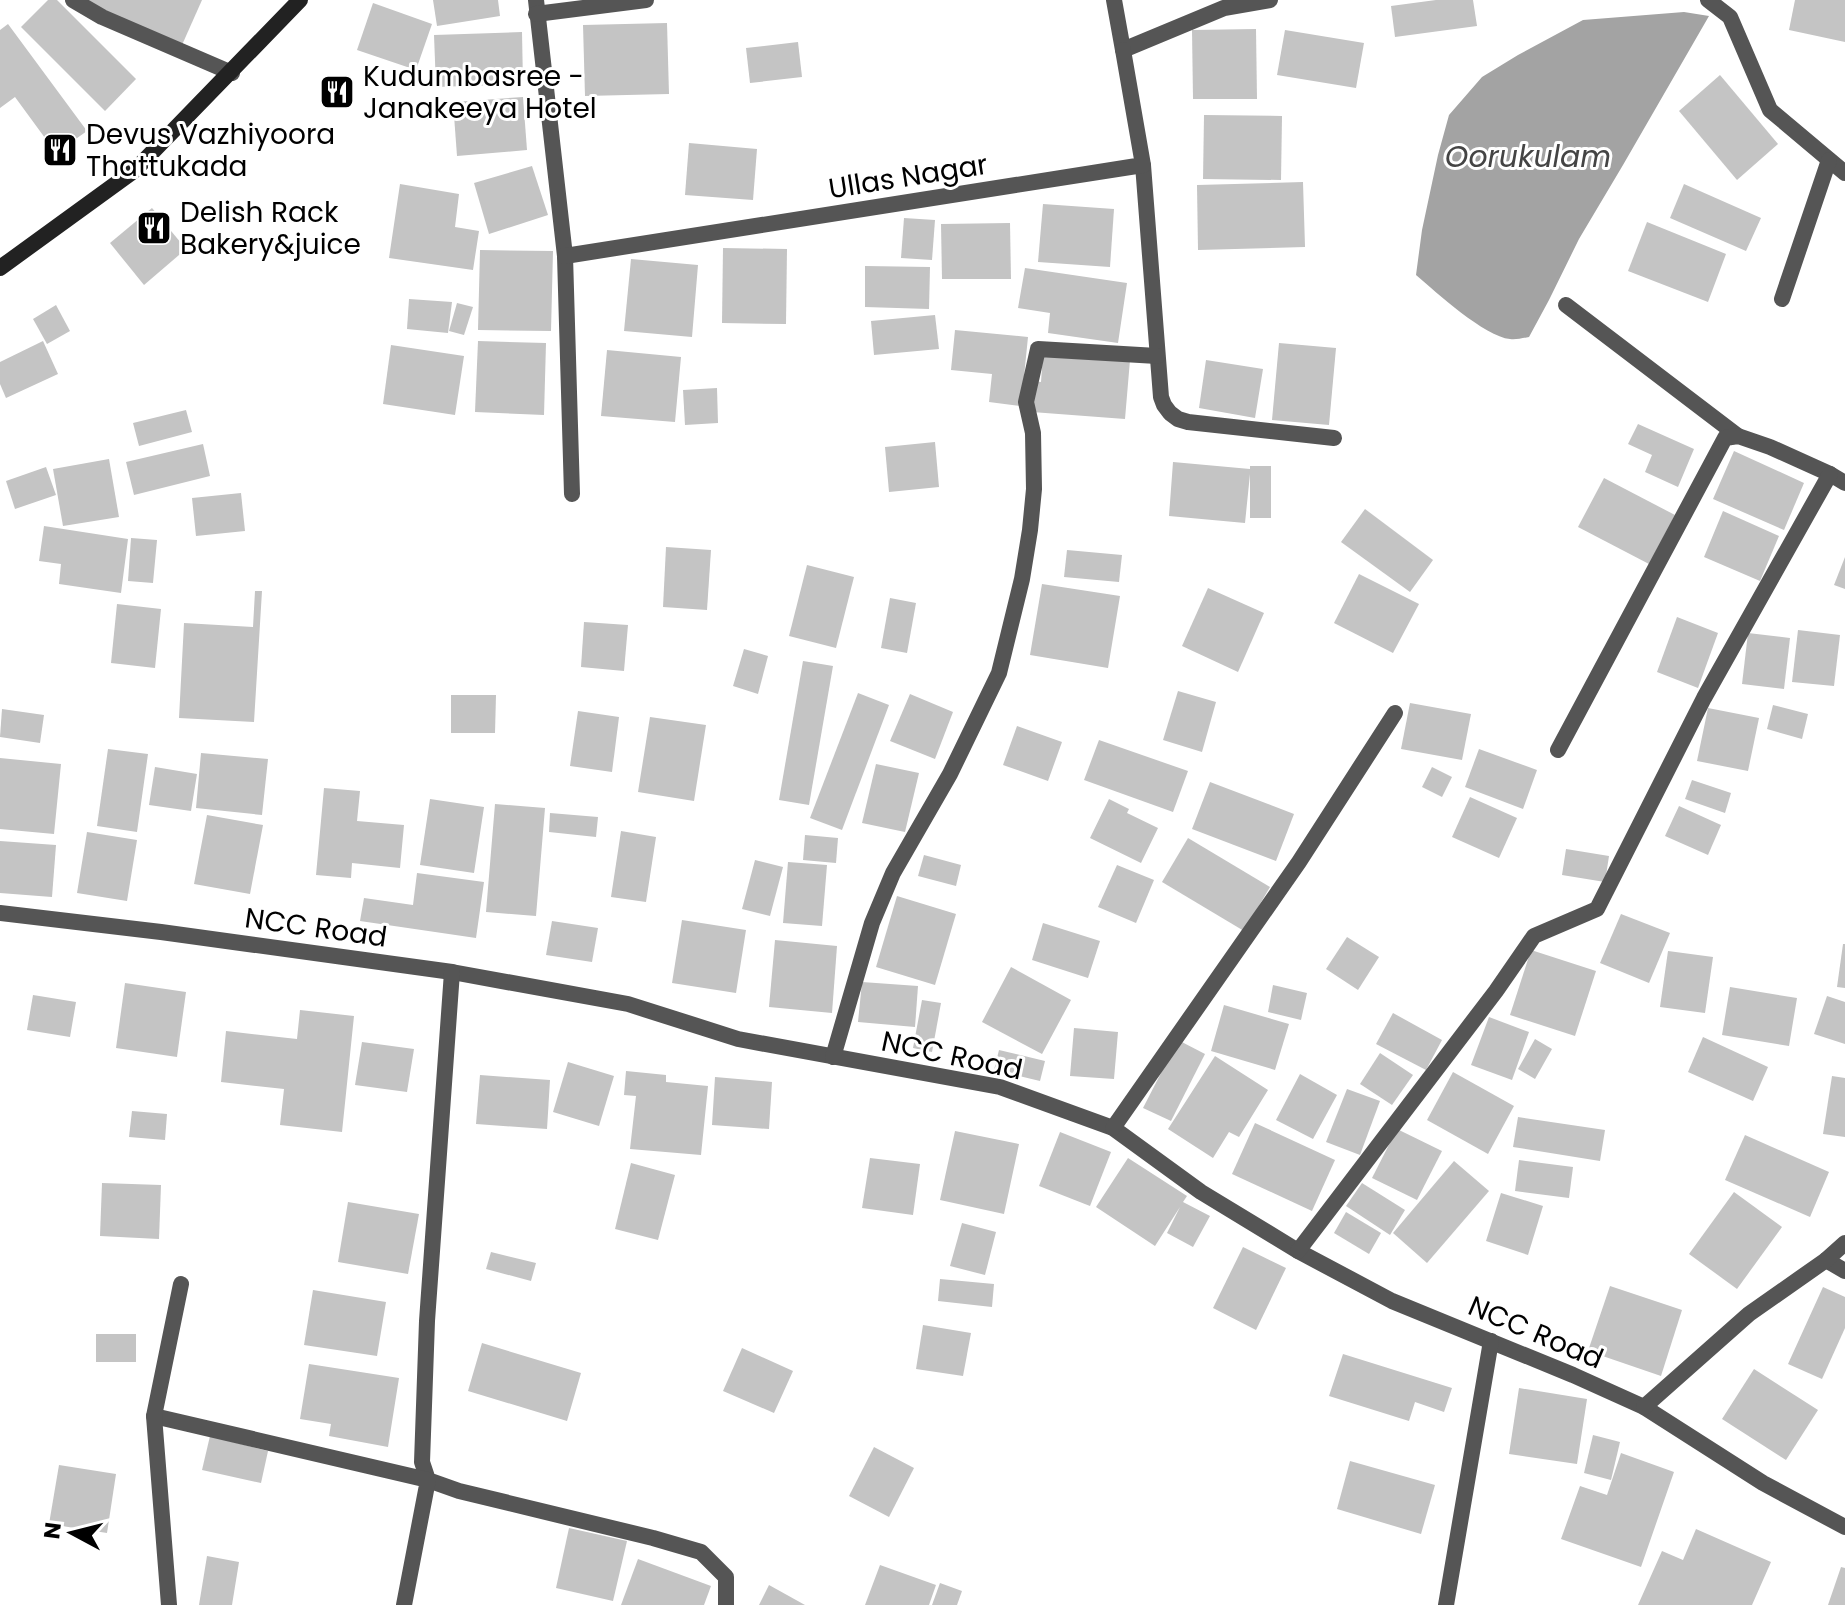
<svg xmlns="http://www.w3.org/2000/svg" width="1845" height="1605" font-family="Poppins,sans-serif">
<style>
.water{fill:#a3a3a3}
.building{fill:#c4c4c4}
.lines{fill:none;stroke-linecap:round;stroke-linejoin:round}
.street{stroke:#555;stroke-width:16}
.secondary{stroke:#222;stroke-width:16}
.labels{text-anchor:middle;stroke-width:6;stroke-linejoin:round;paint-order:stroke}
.poi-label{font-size:28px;fill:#000;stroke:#fff;text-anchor:start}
.street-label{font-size:28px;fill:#000;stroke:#fff}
.water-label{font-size:30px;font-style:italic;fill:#444;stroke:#fff}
</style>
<rect width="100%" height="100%" fill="#fff"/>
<!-- water -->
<path class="water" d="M1684,12L1709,16L1623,165L1579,239L1549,300L1529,337C1523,338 1515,340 1510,339C1485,337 1436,292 1416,275L1422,230L1438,155L1449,115L1482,77L1518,55L1583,20Z"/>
<!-- building -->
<g class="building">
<path d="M48,0H57L136,79L105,111L21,27Z"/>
<path d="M81,0H202L182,45Z"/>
<path d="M433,0H498L500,16L437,26Z"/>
<path d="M1436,0H1473L1477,26L1395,37L1391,6Z"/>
<path d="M1795,0H1845V42L1789,30Z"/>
<path d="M373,3L432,24L416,70L357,50Z"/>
<path d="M667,23L669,94L585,96L583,25Z"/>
<path d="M8,24L87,131L56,153L15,97L0,108V30Z"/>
<path d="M1256,29L1257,99H1193L1192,30Z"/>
<path d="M1285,30L1364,43L1356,88L1277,75Z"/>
<path d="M522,32L523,84L436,87L434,35Z"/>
<path d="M798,42L802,77L750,83L746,48Z"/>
<path d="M1720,75L1778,144L1737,180L1679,111Z"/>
<path d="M523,97L527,150L457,156L453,102Z"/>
<path d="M1204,115L1282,116L1281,180L1203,179Z"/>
<path d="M689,143L757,149L753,200L685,195Z"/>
<path d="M532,166L548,215L489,234L474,183Z"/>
<path d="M1303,182L1305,247L1198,250L1197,185Z"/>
<path d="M400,184L459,194L455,227L479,231L473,270L389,258Z"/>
<path d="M1684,184L1761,218L1746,251L1670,218Z"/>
<path d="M1043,204L1114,209L1110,267L1038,262Z"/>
<path d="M152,208L186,249L144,285L110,243Z"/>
<path d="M904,218L935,220L932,260L901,258Z"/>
<path d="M1647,222L1726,254L1708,302L1628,271Z"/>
<path d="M1010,223L1011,279H942L941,224Z"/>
<path d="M723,248L787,249L786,324L722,323Z"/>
<path d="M480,250L553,251L551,331L478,330Z"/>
<path d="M631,259L698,265L692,337L624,331Z"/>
<path d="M865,266L930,267L929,309L865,307Z"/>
<path d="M1025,268L1127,283L1118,343L1048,333L1050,313L1018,308Z"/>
<path d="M409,299L452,302L448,333L407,329Z"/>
<path d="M457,303L473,307L464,335L449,331Z"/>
<path d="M56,305L70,331L47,344L33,319Z"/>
<path d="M935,315L939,349L874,355L871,321Z"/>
<path d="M955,330L1028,337L1021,406L989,402L992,374L951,370Z"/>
<path d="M43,341L58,374L6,398L0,384V362Z"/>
<path d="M478,341L546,343L544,415L475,412Z"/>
<path d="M1279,343L1336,348L1329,425L1272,420Z"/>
<path d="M391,345L464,356L455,415L383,404Z"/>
<path d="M607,350L681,357L675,422L601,416Z"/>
<path d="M1043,353L1130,360L1125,419L1032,412L1034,381L1041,382Z"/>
<path d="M1206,360L1263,369L1255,418L1199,408Z"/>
<path d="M717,388L718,423L685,425L683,390Z"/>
<path d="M186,410L192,432L139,446L133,423Z"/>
<path d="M1638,424L1694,449L1678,487L1645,472L1652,455L1628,444Z"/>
<path d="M935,442L939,487L889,492L885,447Z"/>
<path d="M203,444L210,476L134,495L126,462Z"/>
<path d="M1734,451L1804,483L1784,530L1713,499Z"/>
<path d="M109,459L119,517L63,526L53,469Z"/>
<path d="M1173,462L1250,469V466H1271V518H1250V474L1245,523L1169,516Z"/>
<path d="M46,467L56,495L15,509L6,481Z"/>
<path d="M1604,478L1675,515L1649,564L1578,527Z"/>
<path d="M241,493L245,531L196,536L192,498Z"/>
<path d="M1365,509L1433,560L1410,592L1341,542Z"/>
<path d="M1723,511L1779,536L1760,581L1704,557Z"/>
<path d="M44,526L128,539L121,593L59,584L61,564L39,561Z"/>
<path d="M131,538L157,540L153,583L128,581Z"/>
<path d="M666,547L711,550L707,610L663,607Z"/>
<path d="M1067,550L1122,555L1119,582L1064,577Z"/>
<path d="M1845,557V589L1834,585Z"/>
<path d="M807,565L854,577L836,648L789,636Z"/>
<path d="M1359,574L1419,604L1393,653L1334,623Z"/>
<path d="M1042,584L1120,596L1108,668L1030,655Z"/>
<path d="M1208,588L1264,613L1238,672L1182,646Z"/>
<path d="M255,591H262L254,722L179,718L184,623L253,627Z"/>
<path d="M890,598L916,603L907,653L881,648Z"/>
<path d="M117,604L161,609L155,668L111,663Z"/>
<path d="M1677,617L1718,633L1698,688L1657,672Z"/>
<path d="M584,622L628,625L624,671L581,667Z"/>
<path d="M1798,630L1840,635L1834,686L1792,682Z"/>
<path d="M1748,633L1790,638L1784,689L1742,684Z"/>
<path d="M744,649L768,656L758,694L733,686Z"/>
<path d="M803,661L833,666L809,805L779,800Z"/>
<path d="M1178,691L1216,702L1202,752L1163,740Z"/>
<path d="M858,693L889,705L842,830L810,818Z"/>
<path d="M910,694L953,712L935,759L890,741Z"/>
<path d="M451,695H496L495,733H451Z"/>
<path d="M1410,703L1471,714L1462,760L1401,749Z"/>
<path d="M1773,705L1808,714L1802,739L1767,729Z"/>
<path d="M1708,708L1759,718L1748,771L1697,761Z"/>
<path d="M2,709L44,715L40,743L0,737Z"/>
<path d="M578,711L619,717L612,772L570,766Z"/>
<path d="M650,717L706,725L694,801L638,792Z"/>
<path d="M1017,726L1062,742L1048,781L1003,765Z"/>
<path d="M1099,740L1188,771L1173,812L1084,780Z"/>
<path d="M108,749L148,754L137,832L97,826Z"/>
<path d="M1479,749L1537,770L1523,809L1465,787Z"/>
<path d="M201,753L268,759L262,815L196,808Z"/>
<path d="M0,758L61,764L54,834L0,829Z"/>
<path d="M876,764L919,773L905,832L862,823Z"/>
<path d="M155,767L197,774L191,811L149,805Z"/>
<path d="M1432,767L1452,777L1442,797L1422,787Z"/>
<path d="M1692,780L1731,793L1725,813L1685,799Z"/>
<path d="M1210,782L1294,814L1276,861L1192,829Z"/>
<path d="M324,788L360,791L357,821L404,825L400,868L352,863L351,878L316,875Z"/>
<path d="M1470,797L1517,818L1499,858L1452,837Z"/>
<path d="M430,799L484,807L474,873L420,865Z"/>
<path d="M1109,799L1129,809L1127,813L1158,828L1141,863L1090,838Z"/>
<path d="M495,804L545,808L536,916L486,912Z"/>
<path d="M1679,806L1721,825L1708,855L1665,836Z"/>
<path d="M550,813L598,817L596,837L549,832Z"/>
<path d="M207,815L263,825L250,894L194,884Z"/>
<path d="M621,831L656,837L646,902L611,897Z"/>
<path d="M87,832L137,840L127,901L77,893Z"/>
<path d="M805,835L838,838L836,863L803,860Z"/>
<path d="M1188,838L1270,887L1244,931L1162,882Z"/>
<path d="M0,841L56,845L52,897L0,893Z"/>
<path d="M1566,849L1609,856L1605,882L1562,875Z"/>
<path d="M924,855L961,865L956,886L918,876Z"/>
<path d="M755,860L783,867L770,916L742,909Z"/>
<path d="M788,862L827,865L822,926L783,923Z"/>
<path d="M1117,865L1154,880L1136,923L1098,907Z"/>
<path d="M417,873L484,882L476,938L360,921L364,898L413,905Z"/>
<path d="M897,896L956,914L935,985L876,967Z"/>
<path d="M1621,914L1670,933L1649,983L1600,963Z"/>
<path d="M682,920L746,930L736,993L672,983Z"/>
<path d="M552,921L598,928L592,962L546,955Z"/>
<path d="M1043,923L1100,941L1088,978L1032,960Z"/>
<path d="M1347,937L1379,957L1358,990L1326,969Z"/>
<path d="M775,940L837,946L832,1013L769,1007Z"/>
<path d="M1843,944H1845V988L1837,987Z"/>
<path d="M1531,950L1596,971L1575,1036L1510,1015Z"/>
<path d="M1668,951L1713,957L1705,1013L1660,1007Z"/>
<path d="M1011,967L1071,1000L1042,1054L982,1022Z"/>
<path d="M862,982L918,986L915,1027L858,1022Z"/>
<path d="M125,983L186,992L177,1057L116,1048Z"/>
<path d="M1273,985L1307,993L1301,1020L1268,1012Z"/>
<path d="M1730,987L1797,998L1789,1046L1722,1035Z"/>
<path d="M33,995L76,1002L70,1037L27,1030Z"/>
<path d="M1827,996L1845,1002V1044L1814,1034Z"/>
<path d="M922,1000L941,1003L932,1052L913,1048Z"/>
<path d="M1224,1005L1289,1024L1275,1070L1211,1051Z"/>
<path d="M300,1010L354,1016L342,1132L280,1125L284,1089L221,1082L226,1031L297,1039Z"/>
<path d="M1393,1013L1442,1040L1426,1070L1376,1044Z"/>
<path d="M1489,1017L1529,1032L1512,1080L1471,1065Z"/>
<path d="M1074,1028L1118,1032L1114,1079L1070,1076Z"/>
<path d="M1703,1037L1768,1067L1753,1101L1688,1072Z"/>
<path d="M1535,1039L1552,1049L1535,1079L1518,1069Z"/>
<path d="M1178,1040L1205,1054L1171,1121L1143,1108Z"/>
<path d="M362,1042L414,1049L407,1092L355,1085Z"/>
<path d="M999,1050L1045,1061L1040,1081L994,1070Z"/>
<path d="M1380,1053L1413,1075L1392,1105L1360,1084Z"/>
<path d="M1215,1056L1268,1090L1239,1137L1229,1132L1213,1158L1168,1129Z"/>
<path d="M568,1062L614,1076L599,1126L553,1112Z"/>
<path d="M626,1071L666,1075V1082L708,1086L701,1155L630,1149L636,1096L624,1095Z"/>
<path d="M1453,1072L1514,1106L1488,1154L1427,1120Z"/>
<path d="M1300,1074L1337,1095L1313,1139L1276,1120Z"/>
<path d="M480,1075L550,1080L547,1129L476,1124Z"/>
<path d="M1832,1076L1845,1078V1137L1823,1134Z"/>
<path d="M715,1077L772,1082L769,1129L712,1125Z"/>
<path d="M1347,1089L1380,1101L1360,1155L1326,1142Z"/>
<path d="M132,1111L167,1114L165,1140L129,1137Z"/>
<path d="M1518,1117L1605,1130L1600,1161L1513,1147Z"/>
<path d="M1255,1123L1335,1160L1312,1211L1232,1174Z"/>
<path d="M1397,1129L1442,1151L1417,1200L1372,1178Z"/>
<path d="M955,1131L1019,1144L1004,1214L940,1200Z"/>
<path d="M1060,1132L1111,1152L1090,1206L1039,1186Z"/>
<path d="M1745,1135L1829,1172L1810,1217L1725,1180Z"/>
<path d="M870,1158L920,1164L913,1215L862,1208Z"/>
<path d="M1128,1158L1187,1196L1183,1202L1210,1216L1193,1247L1167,1233L1180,1207L1155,1246L1096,1207Z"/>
<path d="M1519,1160L1573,1167L1569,1198L1515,1191Z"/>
<path d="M1454,1161L1489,1191L1427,1263L1393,1233Z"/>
<path d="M631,1163L675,1175L658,1240L615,1229Z"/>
<path d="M102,1183L161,1185L159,1239L100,1236Z"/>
<path d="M1362,1183L1405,1210L1390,1235L1346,1206Z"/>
<path d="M1734,1192L1782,1227L1737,1289L1689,1254Z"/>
<path d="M1501,1193L1543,1206L1528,1255L1486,1241Z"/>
<path d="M348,1202L419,1214L408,1274L338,1262Z"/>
<path d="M1346,1212L1381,1233L1369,1254L1334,1233Z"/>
<path d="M962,1223L996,1232L985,1275L950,1266Z"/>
<path d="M1243,1247L1286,1268L1256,1330L1213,1308Z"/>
<path d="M491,1252L536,1263L531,1281L486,1269Z"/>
<path d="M940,1279L994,1284L992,1307L938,1301Z"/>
<path d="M1610,1286L1682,1310L1661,1376L1588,1351Z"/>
<path d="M1823,1287L1845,1297V1328L1822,1379L1788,1364Z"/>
<path d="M313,1290L386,1302L377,1356L304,1345Z"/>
<path d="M923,1325L971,1333L963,1376L916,1369Z"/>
<rect x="96" y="1334" width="40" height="28"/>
<path d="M482,1343L581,1373L567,1421L468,1391Z"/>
<path d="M742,1348L793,1371L774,1413L723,1391Z"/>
<path d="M1343,1354L1452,1388L1444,1412L1415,1402L1409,1421L1329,1396Z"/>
<path d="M309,1364L399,1378L388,1447L329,1436L331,1424L300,1419Z"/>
<path d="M1754,1369L1818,1410L1786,1460L1722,1419Z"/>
<path d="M1519,1388L1587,1399L1577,1464L1509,1454Z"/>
<path d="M1593,1435L1620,1442L1611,1480L1584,1473Z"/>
<path d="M210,1436L268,1451L261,1483L202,1470Z"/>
<path d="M874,1447L914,1468L889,1517L849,1496Z"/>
<path d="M1621,1453L1674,1472L1641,1567L1561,1539L1580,1486L1607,1495Z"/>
<path d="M1350,1461L1435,1485L1421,1534L1337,1509Z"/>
<path d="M59,1465L116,1474L107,1533L49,1524Z"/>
<path d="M569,1528L627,1541L613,1601L556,1588Z"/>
<path d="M1696,1529L1771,1562L1752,1605H1638L1662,1551L1683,1560Z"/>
<path d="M207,1556L239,1562L232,1605H199Z"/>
<path d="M638,1559L711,1586L704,1605H621Z"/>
<path d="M880,1565L936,1585L929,1605H865Z"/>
<path d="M1841,1567L1845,1568V1605H1828Z"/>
<path d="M940,1583L962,1591L957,1605H932Z"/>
<path d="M769,1585L805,1605H759Z"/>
</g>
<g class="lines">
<!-- street -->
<g class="street">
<path d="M73,0L102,17L232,73"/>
<path d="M536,0L565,256L572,494"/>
<path d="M1114,0L1123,50L1224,8L1270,0"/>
<path d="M1708,0L1730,17L1770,110L1845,173"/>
<path d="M536,14L646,0"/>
<path d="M1143,165L1161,397L1164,405L1170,413L1178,419L1188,422L1334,438"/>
<path d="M565,256L1143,165L1123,50"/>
<path d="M1782,299L1829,160"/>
<path d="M1566,305L1738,436"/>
<path d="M1558,750L1725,438L1738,436L1770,447L1830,474L1845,483"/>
<path d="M0,913L161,932L452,972L628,1004L738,1039L1000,1087L1113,1128L1201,1192L1298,1251L1392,1301L1573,1375L1644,1407L1763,1483L1845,1527"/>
<path d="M452,972L427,1321L422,1462L428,1480L459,1491L653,1538L701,1552L726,1577V1605"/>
<path d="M833,1057L872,923L893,873L950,774L999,673L1022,579L1030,530L1034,489L1033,433L1026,402L1038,349L1157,356"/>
<path d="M1113,1128L1299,862L1395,713"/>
<path d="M1298,1251L1496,991L1534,936L1597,909L1704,698L1830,474"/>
<path d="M1826,1260L1845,1271"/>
<path d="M1644,1407L1749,1314L1826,1260L1845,1243"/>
<path d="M154,1416L428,1480L404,1605"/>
<path d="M169,1605L154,1416L181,1284"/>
<path d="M1446,1605L1491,1341"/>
</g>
<!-- secondary -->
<path class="secondary" d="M0,268L135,170L300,0"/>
</g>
<!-- icons -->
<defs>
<g id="restaurant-square" transform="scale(1.8)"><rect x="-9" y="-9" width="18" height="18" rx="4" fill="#000" stroke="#fff"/><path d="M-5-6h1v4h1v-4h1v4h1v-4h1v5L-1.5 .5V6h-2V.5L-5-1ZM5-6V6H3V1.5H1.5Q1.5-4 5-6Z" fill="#fff"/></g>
</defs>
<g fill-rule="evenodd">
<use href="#restaurant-square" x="337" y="92"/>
<use href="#restaurant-square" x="60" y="150"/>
<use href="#restaurant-square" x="154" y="228"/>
</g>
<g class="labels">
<!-- poi labels -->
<g class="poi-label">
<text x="363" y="86">Kudumbasree -<tspan x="363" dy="32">Janakeeya Hotel</tspan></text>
<text x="86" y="144">Devus Vazhiyoora<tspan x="86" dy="32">Thattukada</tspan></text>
<text x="180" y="222">Delish Rack<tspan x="180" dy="32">Bakery&amp;juice</tspan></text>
</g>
<!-- street labels -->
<g class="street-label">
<text transform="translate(908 176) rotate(-9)" y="10">Ullas Nagar</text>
<text transform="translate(316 927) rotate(8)" y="10">NCC Road</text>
<text transform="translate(952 1055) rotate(12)" y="10">NCC Road</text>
<text transform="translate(1536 1332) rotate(23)" y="10">NCC Road</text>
</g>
<!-- water labels -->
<g class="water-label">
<text x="1528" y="167">Oorukulam</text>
</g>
</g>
<!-- north arrow -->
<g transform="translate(72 1533) rotate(277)" stroke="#ffffff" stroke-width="6" paint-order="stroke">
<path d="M0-6L14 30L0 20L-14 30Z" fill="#000000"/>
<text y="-12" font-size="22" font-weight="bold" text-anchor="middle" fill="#000000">N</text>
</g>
</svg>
